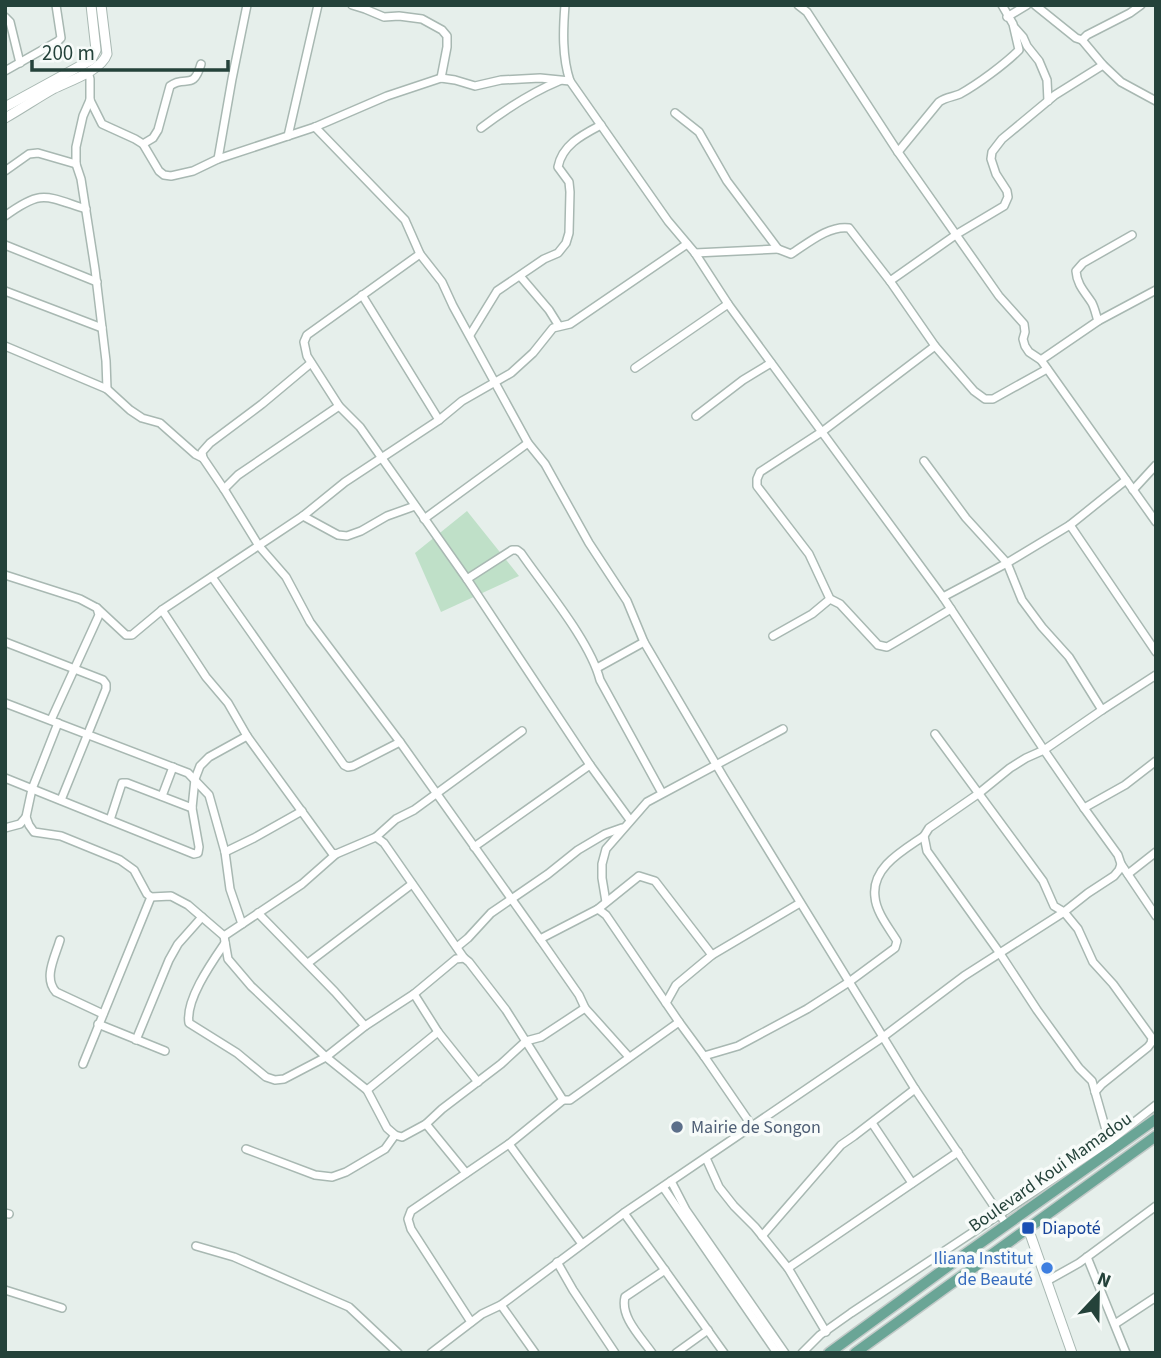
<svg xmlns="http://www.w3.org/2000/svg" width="1161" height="1358" font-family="'Source Sans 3',sans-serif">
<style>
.green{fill:#bfe0c8}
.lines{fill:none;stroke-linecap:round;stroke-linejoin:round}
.minor-casing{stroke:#a8b8b2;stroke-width:10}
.tertiary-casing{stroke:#a8b8b2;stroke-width:11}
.primary-casing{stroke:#c2cac8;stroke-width:13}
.minor{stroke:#fff;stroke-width:7}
.tertiary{stroke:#fff;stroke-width:9}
.primary{stroke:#6aa596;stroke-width:10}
.service-dot{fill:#5c6f8a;stroke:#f7fbf9;stroke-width:2.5}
.transit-dot{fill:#1a4fb4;stroke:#f7fbf9;stroke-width:2.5}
.shop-dot{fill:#3f7fe0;stroke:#f7fbf9;stroke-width:2.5}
.labels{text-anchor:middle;stroke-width:7;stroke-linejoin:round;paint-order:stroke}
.service-label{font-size:18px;fill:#4e5e75;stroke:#f7fbf9;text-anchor:start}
.street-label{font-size:18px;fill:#24423a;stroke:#f7fbf9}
.transit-label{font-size:18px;fill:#164399;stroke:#f7fbf9;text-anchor:start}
.shop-label{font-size:18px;fill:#366cbe;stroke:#f7fbf9;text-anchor:end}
</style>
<rect width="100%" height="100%" fill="#e6efeb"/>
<!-- green -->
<path class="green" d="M467,511L519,576L441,612L415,553Z"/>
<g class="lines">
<!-- minor casing -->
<g class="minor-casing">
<g id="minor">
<path d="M352,5L365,9L384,17L399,16L422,19L442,30L447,36V47L441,78"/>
<path d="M798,5L807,12L898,152L999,296L1024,324L1025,332L1023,339L1025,346L1029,352L1041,360L1156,522"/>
<path d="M1035,5L1076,38L1082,40L1087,35L1130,13L1141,5"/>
<path d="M5,17L10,22L20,63"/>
<path d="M1007,17L1027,5"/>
<path d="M1015,28L1023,37L1027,46L1039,61L1047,80L1048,101"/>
<path d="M1082,40L1103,65L1121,82L1156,101"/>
<path d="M5,71L58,41L61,38L56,5"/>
<path d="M88,72L90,79V100L102,124L135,139L143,144L159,171L164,175L171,176L193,171L218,159L315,127L387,96L441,78L455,80L475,86L501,80L540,78L570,81"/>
<path d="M90,100L83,116L76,147V164L81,179L95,269L106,361L107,389"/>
<path d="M675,113L699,132L727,181L778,249L791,254C807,244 829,225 849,228L890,281L957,234L1004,206L1008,197L1007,191L996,174L991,159L992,152L1002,139L1055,95L1103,65"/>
<path d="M315,127L405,220L420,254L442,282L453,306L528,443L545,464L589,543L627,601L644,642L724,778L915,1089L1006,1224"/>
<path d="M481,128C506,109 530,93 559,81"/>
<path d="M288,136L318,5"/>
<path d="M143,144L153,138L158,130L170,86C185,74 193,92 201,64"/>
<path d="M898,152L939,102C946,97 953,97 960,94C978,84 1005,64 1019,50L1013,24L1002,5"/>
<path d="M218,159L232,79L247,5"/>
<path d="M5,171L29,154L38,153L76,164"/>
<path d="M5,216C42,189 45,196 86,209"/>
<path d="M5,245L97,282"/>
<path d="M695,253L778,249"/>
<path d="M420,254L307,335L304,342L307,356L339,406L360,427L467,579L590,765L630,820"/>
<path d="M520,276L549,310L559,326"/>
<path d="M890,281L935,346L974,391L985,399H993L1047,369"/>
<path d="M5,291L102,328"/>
<path d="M362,295L439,420"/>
<path d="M1098,321C1096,315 1095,309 1092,303C1085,292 1077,285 1076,271L1083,263L1132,235"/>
<path d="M470,335L497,291L544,259L558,253L566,243L569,233L570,192L569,182L558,167C562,145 582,135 601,125"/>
<path d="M5,346L107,389L130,410L142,418L160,423L195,454L203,458"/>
<path d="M935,346L823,431L760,472L757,479V486L809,554L830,599L840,604L878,645L887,647L894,643L951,609"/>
<path d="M1041,360L1098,321L1156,290"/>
<path d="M311,363L262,404L210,443L202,452L203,458L224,489L259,546L286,577L310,622L400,742L540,939L598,909L606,915L679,1022"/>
<path d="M635,368L728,304"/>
<path d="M696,416L743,380L771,363"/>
<path d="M924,461L966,518L1007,563L1022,600L1042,627L1069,657L1102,710"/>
<path d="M224,489L238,475L339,406"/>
<path d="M1133,490L1156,465"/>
<path d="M303,516L338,535L347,536L361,531L387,516L415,506"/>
<path d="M424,519L528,443"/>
<path d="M1070,525L1126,480"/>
<path d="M5,575L80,599L97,608L99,615L51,720"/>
<path d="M212,577L344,765L348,767L353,766L400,742"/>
<path d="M467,579L512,550H517L521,553C545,588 590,641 600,680L662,793"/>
<path d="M943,597L1007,563L1070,525L1156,652"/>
<path d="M97,608L126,635H132L162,610L206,677L228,703L247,736L332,853L336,854L376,837L384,843L464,958"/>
<path d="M162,610L303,516L345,482L439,420L462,401L511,373L533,353L553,328L570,324L687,244"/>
<path d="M773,636L812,614L830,599"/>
<path d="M5,642L103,680L106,684V689L61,800"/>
<path d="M597,668L644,642"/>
<path d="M5,703L188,773L209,795L225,852L230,889L242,924"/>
<path d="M58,723L32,789L26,817L29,825L34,832L61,836L120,860L134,870L147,894L151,897L171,896L188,905L224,936L228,959L251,986L326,1057L367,1090L387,1128L395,1135L402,1137L426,1124L442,1109L501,1064L526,1041L541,1037L585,1008"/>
<path d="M935,734L1043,881L1054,906L1064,912L1078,929L1093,962L1113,984L1152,1038L1151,1043L1148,1047L1102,1084L1095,1092"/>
<path d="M5,778L194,854L198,853L199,847L192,808L195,779L200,766L209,757L247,736"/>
<path d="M162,796L173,767"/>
<path d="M1084,808L1125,785L1156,761"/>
<path d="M110,820L122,783H127L192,808"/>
<path d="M5,828L20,824L26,817"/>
<path d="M376,837L396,819L414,810L522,731"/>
<path d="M474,847L590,765"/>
<path d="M225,852L254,838L302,811"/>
<path d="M1121,864L1156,916"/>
<path d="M1128,874L1156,852"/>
<path d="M606,902L602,878V864L606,849L647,802L783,729"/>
<path d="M598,909L639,876L655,881L712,955"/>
<path d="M258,913L335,992L365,1026"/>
<path d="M224,936L302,884L336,854"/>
<path d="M540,939L579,995L585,1008L629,1057"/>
<path d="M60,940C55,957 43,978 56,992L103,1014"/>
<path d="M225,943C212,962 185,1000 189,1023L237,1053L266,1077L275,1080L284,1079L326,1057L365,1026L414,994L456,959L464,958L469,962L506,1010L563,1100H570L679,1022L704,1056L752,1126"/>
<path d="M457,947L468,938L491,913L548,874L578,850L605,834L622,828"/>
<path d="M308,963L412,884"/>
<path d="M414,994L438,1032L478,1082"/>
<path d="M666,1003L676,985L712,955L800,903"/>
<path d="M98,1024L165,1051"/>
<path d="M136,1040L169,960L178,944L202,917"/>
<path d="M704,1056L738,1046L807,1009L849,982L895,948L897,941C889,928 876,912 875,897C871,867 904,850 924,836"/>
<path d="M83,1064L151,897"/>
<path d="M367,1090L438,1032"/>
<path d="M563,1100L509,1144L582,1244"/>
<path d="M872,1123L912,1183"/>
<path d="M426,1124L466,1173"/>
<path d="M246,1149L315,1175L332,1177L346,1172L385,1149L395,1135"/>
<path d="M1112,1151L1092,1081L1079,1068L1037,1010L999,952L927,851L924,836L929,828L978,794L1010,768L1026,758L1044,750L1102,710L1156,675"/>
<path d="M706,1158L719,1187L734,1206L755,1227L788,1268L826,1332"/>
<path d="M671,1181L686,1210L785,1353"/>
<path d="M663,1187L777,1353"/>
<path d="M5,1213L9,1214"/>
<path d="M624,1213L724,1353"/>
<path d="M762,1236L841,1145L854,1136L915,1089"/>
<path d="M196,1246L234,1257L349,1307L398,1353"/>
<path d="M1087,1257L1126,1353"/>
<path d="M557,1262L573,1290L615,1353"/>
<path d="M788,1268L958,1152"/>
<path d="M1047,1281L1079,1263L1156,1206"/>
<path d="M5,1290L62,1308"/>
<path d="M501,1305L535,1353"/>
<path d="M471,1322L411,1229L408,1219L411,1211L509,1144"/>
<path d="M1115,1324L1156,1297"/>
<path d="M431,1353L482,1314L501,1305L624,1213L883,1037L964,976L1064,912L1088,893L1114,876L1119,870L1121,864L1118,855L1084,808L1044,750L943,597L728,304L695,253L668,221L570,81C562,57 563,30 565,5"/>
<path d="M652,1353C641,1337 620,1317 625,1297L665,1270"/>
<path d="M676,1353L708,1330"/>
<path d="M802,1353L820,1335L851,1313L1109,1142L1156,1105"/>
</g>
</g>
<!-- tertiary casing -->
<g class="tertiary-casing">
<g id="tertiary">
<path d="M5,107L91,60L96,50L91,5"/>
<path d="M5,118C21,109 37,98 53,89C69,81 101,71 107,54L101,5"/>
<path d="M1028,1228L1072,1353"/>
</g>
</g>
<!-- primary casing -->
<g class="primary-casing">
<g id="primary">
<path d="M829,1353L958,1259L1156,1119"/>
<path d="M855,1353L1156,1136"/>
</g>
</g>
<!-- minor -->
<use href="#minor" class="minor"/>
<!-- tertiary -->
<use href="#tertiary" class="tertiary"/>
<!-- primary -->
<use href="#primary" class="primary"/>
</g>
<!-- markers -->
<circle class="service-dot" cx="677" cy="1127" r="7"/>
<rect class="transit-dot" x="1021" y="1221" width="14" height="14" rx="3.5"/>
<circle class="shop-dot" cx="1047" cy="1268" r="7"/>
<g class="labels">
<!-- service labels -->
<g class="service-label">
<text x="691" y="1133">Mairie de Songon</text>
</g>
<!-- street labels -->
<g class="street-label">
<text transform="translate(1050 1172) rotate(-35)" y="6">Boulevard Koui Mamadou</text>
</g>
<!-- transit labels -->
<g class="transit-label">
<text x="1042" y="1234">Diapoté</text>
</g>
<!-- shop labels -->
<g class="shop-label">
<text x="1033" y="1264">Iliana Institut<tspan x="1033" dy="21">de Beauté</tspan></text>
</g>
</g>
<!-- border -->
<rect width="1161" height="1358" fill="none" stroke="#24423a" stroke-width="14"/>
<!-- north arrow -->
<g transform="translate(1098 1295) rotate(22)" stroke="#f7fbf9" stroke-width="5" paint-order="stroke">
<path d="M0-5L12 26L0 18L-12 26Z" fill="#24423a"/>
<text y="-10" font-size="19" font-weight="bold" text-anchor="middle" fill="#24423a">N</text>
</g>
<!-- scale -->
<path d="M32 60v10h196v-10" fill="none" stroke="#24423a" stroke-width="3.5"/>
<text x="42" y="60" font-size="21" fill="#24423a" stroke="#f7fbf9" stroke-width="5" paint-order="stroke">200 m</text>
</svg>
